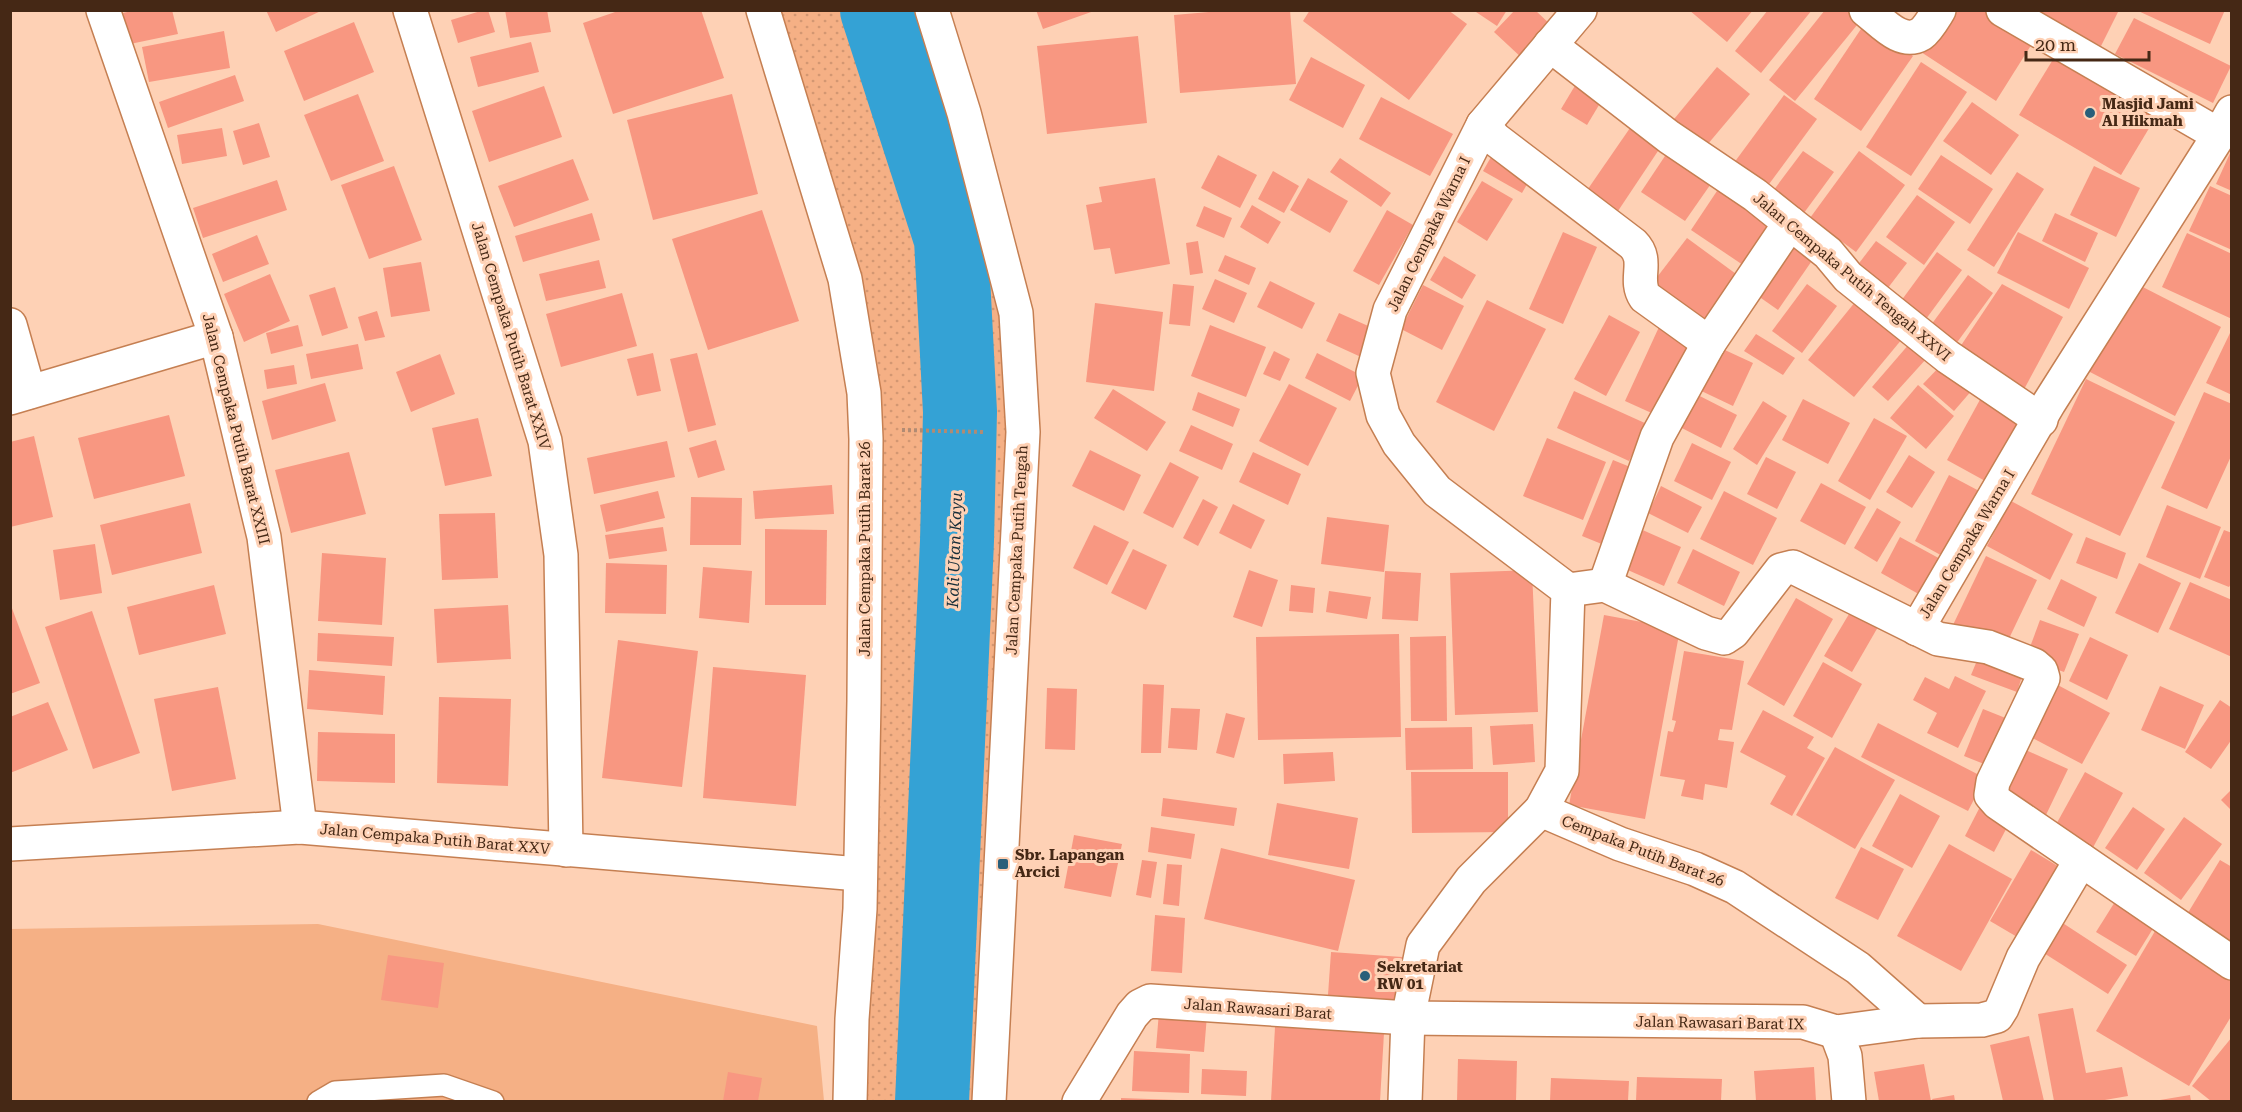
<svg xmlns="http://www.w3.org/2000/svg" width="2242" height="1112" font-family="'Roboto Serif',serif">
<style>
.grass{fill:url(#grass-dots)}
.garden{fill:#f5b085}
.lines{fill:none;stroke-linecap:round;stroke-linejoin:round}
.river{stroke:#34a2d5;stroke-width:74}
.building{fill:#f89781}
.lane-casing{stroke:#c57f52;stroke-width:24}
.street-casing{stroke:#c57f52;stroke-width:36}
.secondary-casing{stroke:#c57f52;stroke-width:36}
.path{stroke:#b18b73;stroke-width:4;stroke-dasharray:3 3;stroke-linecap:butt}
.lane{stroke:#fff;stroke-width:21}
.street{stroke:#fff;stroke-width:33}
.secondary{stroke:#fff;stroke-width:33}
.poi-dot{fill:#295f7a;stroke:#fed1b5;stroke-width:2}
.labels{text-anchor:middle;stroke-width:6;stroke-linejoin:round;paint-order:stroke}
.poi-label{font-size:15px;font-weight:bold;fill:#452815;stroke:#fed1b5;text-anchor:start}
.street-label{font-size:15px;fill:#452815;stroke:#fed1b5}
.water-label{font-size:16px;font-style:italic;fill:#172e3a;stroke:#fed1b5}
</style>
<defs>
<pattern id="grass-dots" width="8" height="8" patternUnits="userSpaceOnUse" patternTransform="scale(1.5)"><rect width="8" height="8" fill="#f5b085"/><path d="M2 2h.1M6 6h.1" fill="none" stroke="#d39772" stroke-width="1.8" stroke-linecap="round"/></pattern>
</defs>
<rect width="100%" height="100%" fill="#fed1b5"/>
<!-- grass -->
<path class="grass" d="M763,11H928L1007,306L1011,426L985,1101H850L864,393Z"/>
<!-- garden -->
<path class="garden" d="M318,924L817,1026L824,1101H11L10,929Z"/>
<g class="lines">
<!-- river -->
<path class="river" d="M877,10L951,239L960,412L957,541L932,1102"/>
</g>
<!-- building -->
<g class="building">
<path d="M136,10H172L178,34L130,44L123,13Z"/>
<path d="M266,10H323L276,32Z"/>
<path d="M484,10H488L495,32L458,43L451,20Z"/>
<path d="M505,10H547L551,32L510,38Z"/>
<path d="M621,10H701L724,78L613,114L583,23Z"/>
<path d="M1036,10H1094V11L1043,29Z"/>
<path d="M1232,10H1290L1296,84L1180,93L1174,15Z"/>
<path d="M1310,10H1448L1467,24L1409,100L1303,21Z"/>
<path d="M1473,10H1507L1497,26Z"/>
<path d="M1515,10H1535L1553,27L1523,59L1494,32Z"/>
<path d="M1689,10H1753L1727,42Z"/>
<path d="M1768,10H1812L1761,73L1735,51Z"/>
<path d="M1825,10H1862L1866,14L1795,101L1769,80Z"/>
<path d="M1959,10H1992L2035,39L1996,101L1921,52Z"/>
<path d="M2039,10H2119L2101,46L2038,13Z"/>
<path d="M2136,10H2225L2210,44Z"/>
<path d="M2134,18L2231,66L2213,103L2115,54Z"/>
<path d="M354,22L374,72L304,101L284,51Z"/>
<path d="M1865,23L1913,56L1861,131L1814,99Z"/>
<path d="M224,31L230,68L149,82L142,47Z"/>
<path d="M1138,36L1147,123L1047,134L1037,46Z"/>
<path d="M531,42L539,72L478,87L470,57Z"/>
<path d="M2060,48L2160,110L2121,175L2019,115Z"/>
<path d="M1311,57L1365,85L1343,128L1289,100Z"/>
<path d="M1921,62L1967,92L1911,176L1866,147Z"/>
<path d="M1717,67L1750,94L1702,151L1670,124Z"/>
<path d="M235,75L244,101L168,128L159,102Z"/>
<path d="M1576,84L1602,100L1587,125L1561,109Z"/>
<path d="M544,86L562,137L489,162L472,111Z"/>
<path d="M358,94L384,161L331,181L304,115Z"/>
<path d="M732,94L758,194L653,220L627,120Z"/>
<path d="M1784,95L1817,119L1761,195L1728,171Z"/>
<path d="M1381,97L1453,134L1430,176L1359,139Z"/>
<path d="M1972,102L2019,135L1991,175L1943,141Z"/>
<path d="M259,123L270,157L243,165L233,131Z"/>
<path d="M222,128L227,156L182,164L177,135Z"/>
<path d="M1630,128L1660,148L1612,220L1581,199Z"/>
<path d="M1671,147L1715,178L1685,221L1641,192Z"/>
<path d="M2232,149V191L2216,184Z"/>
<path d="M1495,150L1534,172L1522,193L1483,171Z"/>
<path d="M1803,151L1834,172L1798,221L1767,199Z"/>
<path d="M1859,151L1905,185L1856,252L1810,218Z"/>
<path d="M1218,155L1257,175L1240,208L1201,188Z"/>
<path d="M1941,155L1993,189L1970,224L1918,189Z"/>
<path d="M1340,158L1391,193L1381,207L1330,172Z"/>
<path d="M573,159L589,200L514,227L498,186Z"/>
<path d="M394,166L422,240L369,259L341,185Z"/>
<path d="M2094,166L2140,188L2116,237L2070,215Z"/>
<path d="M1273,171L1299,186L1284,213L1258,199Z"/>
<path d="M2017,172L2044,189L1994,267L1967,250Z"/>
<path d="M1155,178L1170,264L1115,274L1110,248L1094,250L1086,205L1102,202L1099,187Z"/>
<path d="M1308,178L1348,201L1330,233L1290,210Z"/>
<path d="M277,180L287,210L203,238L193,208Z"/>
<path d="M1482,181L1513,199L1487,241L1457,222Z"/>
<path d="M1723,182L1775,217L1743,265L1691,230Z"/>
<path d="M2210,186L2232,196V250L2189,231Z"/>
<path d="M1917,195L1955,222L1924,265L1886,237Z"/>
<path d="M1252,205L1281,222L1268,244L1240,227Z"/>
<path d="M1204,206L1232,218L1224,238L1196,226Z"/>
<path d="M762,210L799,321L708,350L672,239Z"/>
<path d="M1387,210L1413,225L1379,285L1353,271Z"/>
<path d="M592,213L600,240L523,262L515,236Z"/>
<path d="M2055,213L2098,233L2085,262L2042,241Z"/>
<path d="M1794,231L1820,249L1778,310L1751,291Z"/>
<path d="M1563,232L1597,247L1563,324L1529,309Z"/>
<path d="M2018,232L2089,268L2069,309L1997,273Z"/>
<path d="M2187,233L2232,254V319L2162,287Z"/>
<path d="M257,235L269,264L223,282L212,254Z"/>
<path d="M1687,238L1747,282L1709,334L1648,289Z"/>
<path d="M1198,241L1203,273L1190,275L1186,243Z"/>
<path d="M1876,241L1907,263L1881,297L1850,275Z"/>
<path d="M1937,252L1962,270L1926,319L1901,301Z"/>
<path d="M1225,255L1256,268L1249,285L1218,271Z"/>
<path d="M1444,256L1476,275L1462,299L1430,280Z"/>
<path d="M599,260L606,288L546,301L539,274Z"/>
<path d="M421,262L430,311L391,317L383,268Z"/>
<path d="M270,274L290,321L244,342L224,294Z"/>
<path d="M1968,275L1993,293L1953,348L1928,329Z"/>
<path d="M1215,279L1247,293L1234,323L1202,309Z"/>
<path d="M1270,281L1315,303L1302,329L1257,307Z"/>
<path d="M2133,282L2221,327L2175,416L2088,371Z"/>
<path d="M1173,284L1194,286L1190,326L1169,324Z"/>
<path d="M1807,284L1837,306L1802,353L1772,331Z"/>
<path d="M2002,284L2063,317L2021,395L1956,353Z"/>
<path d="M1423,285L1464,306L1442,350L1401,329Z"/>
<path d="M335,287L348,328L322,336L309,295Z"/>
<path d="M622,293L637,346L561,367L546,314Z"/>
<path d="M1860,296L1907,333L1854,397L1808,360Z"/>
<path d="M1487,300L1546,329L1494,431L1436,402Z"/>
<path d="M1095,303L1163,312L1154,391L1086,382Z"/>
<path d="M377,311L385,337L365,341L358,317Z"/>
<path d="M1339,313L1375,329L1361,357L1326,341Z"/>
<path d="M1609,315L1640,332L1606,396L1574,379Z"/>
<path d="M298,325L303,346L271,354L266,333Z"/>
<path d="M1210,325L1266,347L1246,397L1191,376Z"/>
<path d="M1659,327L1690,341L1656,415L1625,401Z"/>
<path d="M2230,333L2232,334V395L2206,383Z"/>
<path d="M1756,334L1795,358L1783,375L1744,351Z"/>
<path d="M1910,343L1927,358L1888,401L1872,387Z"/>
<path d="M358,344L363,369L311,379L306,354Z"/>
<path d="M1714,345L1753,363L1733,406L1693,387Z"/>
<path d="M1274,351L1290,359L1280,381L1263,374Z"/>
<path d="M653,353L661,391L637,396L627,359Z"/>
<path d="M697,353L716,425L688,432L670,359Z"/>
<path d="M1317,353L1363,376L1350,401L1305,378Z"/>
<path d="M440,354L455,394L411,412L396,372Z"/>
<path d="M1943,363L1973,389L1954,411L1923,384Z"/>
<path d="M294,365L297,384L267,389L264,370Z"/>
<path d="M2086,379L2175,422L2120,536L2031,494Z"/>
<path d="M325,383L336,421L272,440L262,401Z"/>
<path d="M1289,384L1337,408L1308,466L1259,441Z"/>
<path d="M1918,385L1954,416L1926,449L1890,418Z"/>
<path d="M1113,389L1166,422L1147,451L1094,418Z"/>
<path d="M1688,390L1737,415L1721,448L1672,423Z"/>
<path d="M1574,391L1647,424L1629,461L1557,428Z"/>
<path d="M1198,392L1240,409L1233,427L1192,410Z"/>
<path d="M2204,392L2232,404V454L2207,509L2161,488Z"/>
<path d="M1982,396L2022,419L1987,482L1947,460Z"/>
<path d="M1803,399L1850,423L1828,464L1782,440Z"/>
<path d="M1763,401L1787,416L1757,465L1733,449Z"/>
<path d="M169,415L185,476L94,499L78,438Z"/>
<path d="M478,418L492,476L445,486L432,428Z"/>
<path d="M1874,418L1907,436L1870,500L1838,481Z"/>
<path d="M1191,425L1233,444L1222,470L1179,451Z"/>
<path d="M34,436L53,517L10,527V442Z"/>
<path d="M1547,438L1606,462L1583,520L1523,496Z"/>
<path d="M716,440L725,470L698,478L689,448Z"/>
<path d="M667,441L675,477L594,494L587,458Z"/>
<path d="M1692,443L1731,462L1712,500L1674,481Z"/>
<path d="M1090,450L1141,475L1124,511L1072,486Z"/>
<path d="M349,452L366,514L291,533L275,470Z"/>
<path d="M1253,452L1301,474L1288,505L1239,482Z"/>
<path d="M1909,455L1935,472L1912,508L1886,492Z"/>
<path d="M1766,457L1796,472L1777,509L1747,494Z"/>
<path d="M1613,460L1645,473L1614,549L1582,536Z"/>
<path d="M1170,462L1199,477L1173,528L1143,513Z"/>
<path d="M1949,475L1983,493L1948,559L1915,541Z"/>
<path d="M1821,483L1866,507L1845,545L1800,521Z"/>
<path d="M832,485L834,514L755,519L753,491Z"/>
<path d="M1661,486L1702,507L1688,533L1648,513Z"/>
<path d="M658,491L665,518L606,532L600,505Z"/>
<path d="M1724,491L1777,518L1753,565L1700,539Z"/>
<path d="M691,497L742,498L741,545H690Z"/>
<path d="M1203,499L1218,507L1198,546L1183,538Z"/>
<path d="M2011,501L2073,534L2050,580L1987,546Z"/>
<path d="M190,503L202,553L112,575L100,525Z"/>
<path d="M1233,504L1265,520L1251,549L1219,533Z"/>
<path d="M2167,505L2221,527L2200,579L2146,557Z"/>
<path d="M1877,508L1901,522L1877,562L1854,548Z"/>
<path d="M495,513L498,578L442,580L439,514Z"/>
<path d="M1327,517L1389,525L1384,572L1321,564Z"/>
<path d="M1094,525L1129,542L1107,585L1073,568Z"/>
<path d="M663,527L667,551L609,559L605,535Z"/>
<path d="M1638,528L1681,547L1664,586L1621,567Z"/>
<path d="M765,529L827,530L826,605H765Z"/>
<path d="M2224,530L2232,533V582L2229,587L2204,577Z"/>
<path d="M1900,537L1944,561L1924,597L1881,573Z"/>
<path d="M2086,537L2126,553L2117,579L2076,563Z"/>
<path d="M95,544L102,593L60,600L53,550Z"/>
<path d="M1133,549L1167,565L1146,610L1111,593Z"/>
<path d="M1693,549L1740,572L1724,606L1677,583Z"/>
<path d="M322,553L386,558L382,625L318,621Z"/>
<path d="M1986,556L2037,580L2003,651L1952,627Z"/>
<path d="M606,563L667,565L666,614L605,613Z"/>
<path d="M2139,563L2181,583L2158,633L2115,613Z"/>
<path d="M703,567L752,571L749,623L699,618Z"/>
<path d="M1249,570L1278,580L1262,627L1233,617Z"/>
<path d="M1532,570L1538,712L1455,715L1450,573Z"/>
<path d="M1385,571L1421,573L1418,621L1382,619Z"/>
<path d="M2061,579L2097,597L2084,627L2047,609Z"/>
<path d="M2190,582L2232,600V657L2169,629Z"/>
<path d="M214,585L226,634L139,655L127,607Z"/>
<path d="M1291,585L1315,588L1313,613L1289,611Z"/>
<path d="M1329,591L1371,597L1367,619L1326,612Z"/>
<path d="M1796,598L1833,619L1784,706L1747,684Z"/>
<path d="M10,603L40,683L10,694Z"/>
<path d="M1855,604L1882,620L1852,672L1824,656Z"/>
<path d="M508,605L511,659L437,663L434,609Z"/>
<path d="M92,611L140,753L93,769L45,627Z"/>
<path d="M1604,615L1680,629L1645,819L1569,805Z"/>
<path d="M2040,620L2079,634L2064,672L2026,658Z"/>
<path d="M318,633L394,637L392,666L317,661Z"/>
<path d="M1399,634L1401,737L1258,740L1256,637Z"/>
<path d="M1446,636L1447,721H1411L1410,637Z"/>
<path d="M2090,637L2128,655L2107,700L2069,681Z"/>
<path d="M618,640L698,651L682,787L602,778Z"/>
<path d="M1684,651L1744,661L1732,730L1720,729L1718,740L1734,742L1727,788L1705,784L1703,800L1681,796L1685,780L1660,776L1668,731L1673,732L1676,721L1672,720Z"/>
<path d="M1981,651L2025,667L2017,692L1971,675Z"/>
<path d="M1823,662L1862,684L1832,738L1793,716Z"/>
<path d="M713,667L806,675L796,806L703,798Z"/>
<path d="M309,670L385,676L383,715L307,709Z"/>
<path d="M1955,676L1986,691L1958,748L1927,733L1937,713L1913,700L1925,677L1949,689Z"/>
<path d="M2054,683L2110,713L2082,764L2027,735Z"/>
<path d="M1143,684L1164,685L1161,753H1141Z"/>
<path d="M2160,686L2204,705L2185,749L2141,730Z"/>
<path d="M218,687L236,779L172,791L154,699Z"/>
<path d="M1047,688L1077,689L1075,750L1045,749Z"/>
<path d="M439,697L511,699L508,786L437,783Z"/>
<path d="M2220,700L2232,708V739L2211,769L2185,752Z"/>
<path d="M48,702L68,750L10,773V717Z"/>
<path d="M1171,708L1200,709L1197,750L1168,748Z"/>
<path d="M1983,709L2013,721L1994,768L1964,756Z"/>
<path d="M1763,710L1814,737L1807,748L1825,758L1792,816L1770,804L1786,776L1740,752Z"/>
<path d="M1226,713L1245,718L1234,758L1216,753Z"/>
<path d="M1878,723L1985,778L1968,811L1861,757Z"/>
<path d="M1533,724L1535,762L1493,765L1490,726Z"/>
<path d="M1472,727L1473,769L1406,770L1405,728Z"/>
<path d="M318,732L395,734V783L317,781Z"/>
<path d="M1835,747L1895,780L1855,849L1796,815Z"/>
<path d="M2019,747L2068,769L2045,817L1997,794Z"/>
<path d="M1333,752L1335,781L1284,784L1283,754Z"/>
<path d="M1411,772H1508V832L1412,833Z"/>
<path d="M2085,772L2123,793L2091,851L2053,830Z"/>
<path d="M2232,789V811L2221,800Z"/>
<path d="M1900,794L1940,816L1912,868L1872,846Z"/>
<path d="M1163,798L1237,808L1234,826L1161,816Z"/>
<path d="M1983,801L2013,816L1994,852L1965,836Z"/>
<path d="M1277,803L1358,818L1349,869L1268,855Z"/>
<path d="M2133,807L2165,829L2137,870L2105,848Z"/>
<path d="M2184,817L2222,844L2181,900L2144,873Z"/>
<path d="M1151,827L1195,834L1191,859L1148,852Z"/>
<path d="M1074,835L1122,844L1111,897L1064,888Z"/>
<path d="M1949,844L2012,879L1961,971L1897,936Z"/>
<path d="M1861,847L1904,869L1878,920L1835,898Z"/>
<path d="M1221,848L1355,880L1338,951L1204,919Z"/>
<path d="M2031,850L2066,871L2024,941L1990,921Z"/>
<path d="M1142,860L1157,862L1151,898L1136,895Z"/>
<path d="M2220,860L2232,867V942L2228,947L2183,921Z"/>
<path d="M1167,864L1182,865L1179,906L1163,904Z"/>
<path d="M2118,897L2157,922L2136,956L2096,932Z"/>
<path d="M1155,915L1185,918L1182,973L1151,971Z"/>
<path d="M2055,918L2127,965L2108,994L2036,948Z"/>
<path d="M2158,926L2232,970V1015L2189,1086L2096,1031Z"/>
<path d="M1331,952L1402,957L1399,1001L1328,995Z"/>
<path d="M388,955L444,963L438,1008L381,1000Z"/>
<path d="M2073,1008L2086,1073L2122,1067L2128,1096L2099,1101H2054L2038,1014Z"/>
<path d="M1159,1012L1207,1015L1204,1052L1156,1048Z"/>
<path d="M1275,1027L1384,1033L1380,1101H1271Z"/>
<path d="M2029,1036L2044,1101H2003L1990,1045Z"/>
<path d="M2232,1037V1101H2211L2192,1086Z"/>
<path d="M1134,1051L1190,1054L1189,1093L1132,1091Z"/>
<path d="M1458,1059L1517,1061L1516,1101H1457Z"/>
<path d="M1924,1064L1931,1101H1879L1874,1072Z"/>
<path d="M1814,1067L1816,1101H1756L1754,1071Z"/>
<path d="M1202,1069L1247,1071L1246,1096L1201,1094Z"/>
<path d="M728,1072L762,1078L758,1101H723Z"/>
<path d="M1637,1077L1722,1079L1721,1101H1636Z"/>
<path d="M1551,1078L1629,1081L1628,1101H1550Z"/>
<path d="M1954,1095L1955,1101H1933L1932,1099Z"/>
<path d="M2190,1095L2191,1101H2160V1100Z"/>
<path d="M1121,1098L1177,1100V1101H1121Z"/>
</g>
<g class="lines">
<!-- lane casing -->
<g class="lane-casing">
<path id="lane" d="M318,1102L335,1092L444,1085L493,1102"/>
</g>
<!-- street casing -->
<g class="street-casing">
<g id="street">
<path d="M103,10L216,337L264,537L300,827"/>
<path d="M410,10L545,441L561,555L566,850"/>
<path d="M1866,10C1882,22 1901,46 1921,34C1928,29 1934,18 1939,10"/>
<path d="M2003,10L2219,135"/>
<path d="M1550,45L1669,137L1755,195L1790,223L1828,253L1848,277L1948,357L2041,420"/>
<path d="M1483,125L1495,139L1633,244C1650,261 1633,279 1645,297L1709,343"/>
<path d="M10,325L29,392"/>
<path d="M10,398L216,337"/>
<path d="M1605,585L1657,437L1709,343L1790,223"/>
<path d="M1568,590L1605,585L1706,633L1724,638L1733,632L1781,570L1793,567L1938,639L1988,647L2034,665L2041,671L2043,678L1993,782L1991,795L1998,803L2232,963"/>
<path d="M1917,629L2049,403L2219,135L2232,112"/>
<path d="M1541,810L1620,844L1695,869L1735,887L1858,968L1918,1021"/>
<path d="M10,844L300,827L859,874"/>
<path d="M1836,1032L1845,1056L1849,1102"/>
<path d="M1079,1102L1132,1015L1140,1006L1150,1001L1408,1018L1803,1022L1836,1032L1918,1021L1982,1020L1997,1016L2002,1008L2023,958L2081,860"/>
<path d="M1405,1102L1408,1018L1423,945L1471,880L1541,810L1562,771L1568,590L1437,491L1399,444L1383,415L1373,373L1390,310L1483,125L1580,10"/>
</g>
</g>
<!-- secondary casing -->
<g class="secondary-casing">
<g id="secondary">
<path d="M763,10L845,279L864,393L866,439L864,701L860,909L852,1019L850,1102"/>
<path d="M932,10L964,113L1016,313L1023,432L989,1102"/>
</g>
</g>
<!-- path -->
<path class="path" d="M902,430L984,432"/>
<!-- lane -->
<use href="#lane" class="lane"/>
<!-- street -->
<use href="#street" class="street"/>
<!-- secondary -->
<use href="#secondary" class="secondary"/>
</g>
<!-- markers -->
<g class="poi-dot">
<circle cx="2090" cy="113" r="6"/>
<rect x="997" y="858" width="12" height="12" rx="3"/>
<circle cx="1365" cy="976" r="6"/>
</g>
<g class="labels">
<!-- poi labels -->
<g class="poi-label">
<text x="2102" y="109">Masjid Jami<tspan x="2102" dy="17">Al Hikmah</tspan></text>
<text x="1015" y="860">Sbr. Lapangan<tspan x="1015" dy="17">Arcici</tspan></text>
<text x="1377" y="972">Sekretariat<tspan x="1377" dy="17">RW 01</tspan></text>
</g>
<!-- street labels -->
<g class="street-label">
<text transform="translate(1429 234) rotate(-64)" y="5">Jalan Cempaka Warna I</text>
<text transform="translate(1852 277) rotate(40)" y="5">Jalan Cempaka Putih Tengah XXVI</text>
<text transform="translate(511 336) rotate(73)" y="5">Jalan Cempaka Putih Barat XXIV</text>
<text transform="translate(236 429) rotate(76)" y="5">Jalan Cempaka Putih Barat XXIII</text>
<text transform="translate(1967 544) rotate(-59)" y="5">Jalan Cempaka Warna I</text>
<text transform="translate(865 549) rotate(-90)" y="5">Jalan Cempaka Putih Barat 26</text>
<text transform="translate(1017 550) rotate(-87)" y="5">Jalan Cempaka Putih Tengah</text>
<text transform="translate(435 839) rotate(5)" y="5">Jalan Cempaka Putih Barat XXV</text>
<text transform="translate(1643 851) rotate(21)" y="5">Cempaka Putih Barat 26</text>
<text transform="translate(1258 1009) rotate(4)" y="5">Jalan Rawasari Barat</text>
<text transform="translate(1720 1023) rotate(1)" y="5">Jalan Rawasari Barat IX</text>
</g>
<!-- water labels -->
<g class="water-label">
<text transform="translate(954 550) rotate(-88)" y="6">Kali Utan Kayu</text>
</g>
</g>
<!-- border -->
<rect width="2242" height="1112" fill="none" stroke="#452815" stroke-width="24"/>
<!-- scale -->
<path d="M2026 51v9h123v-9" fill="none" stroke="#452815" stroke-width="3"/>
<text x="2035" y="51" font-size="18" fill="#452815" stroke="#fed1b5" stroke-width="4.5" paint-order="stroke">20 m</text>
</svg>
